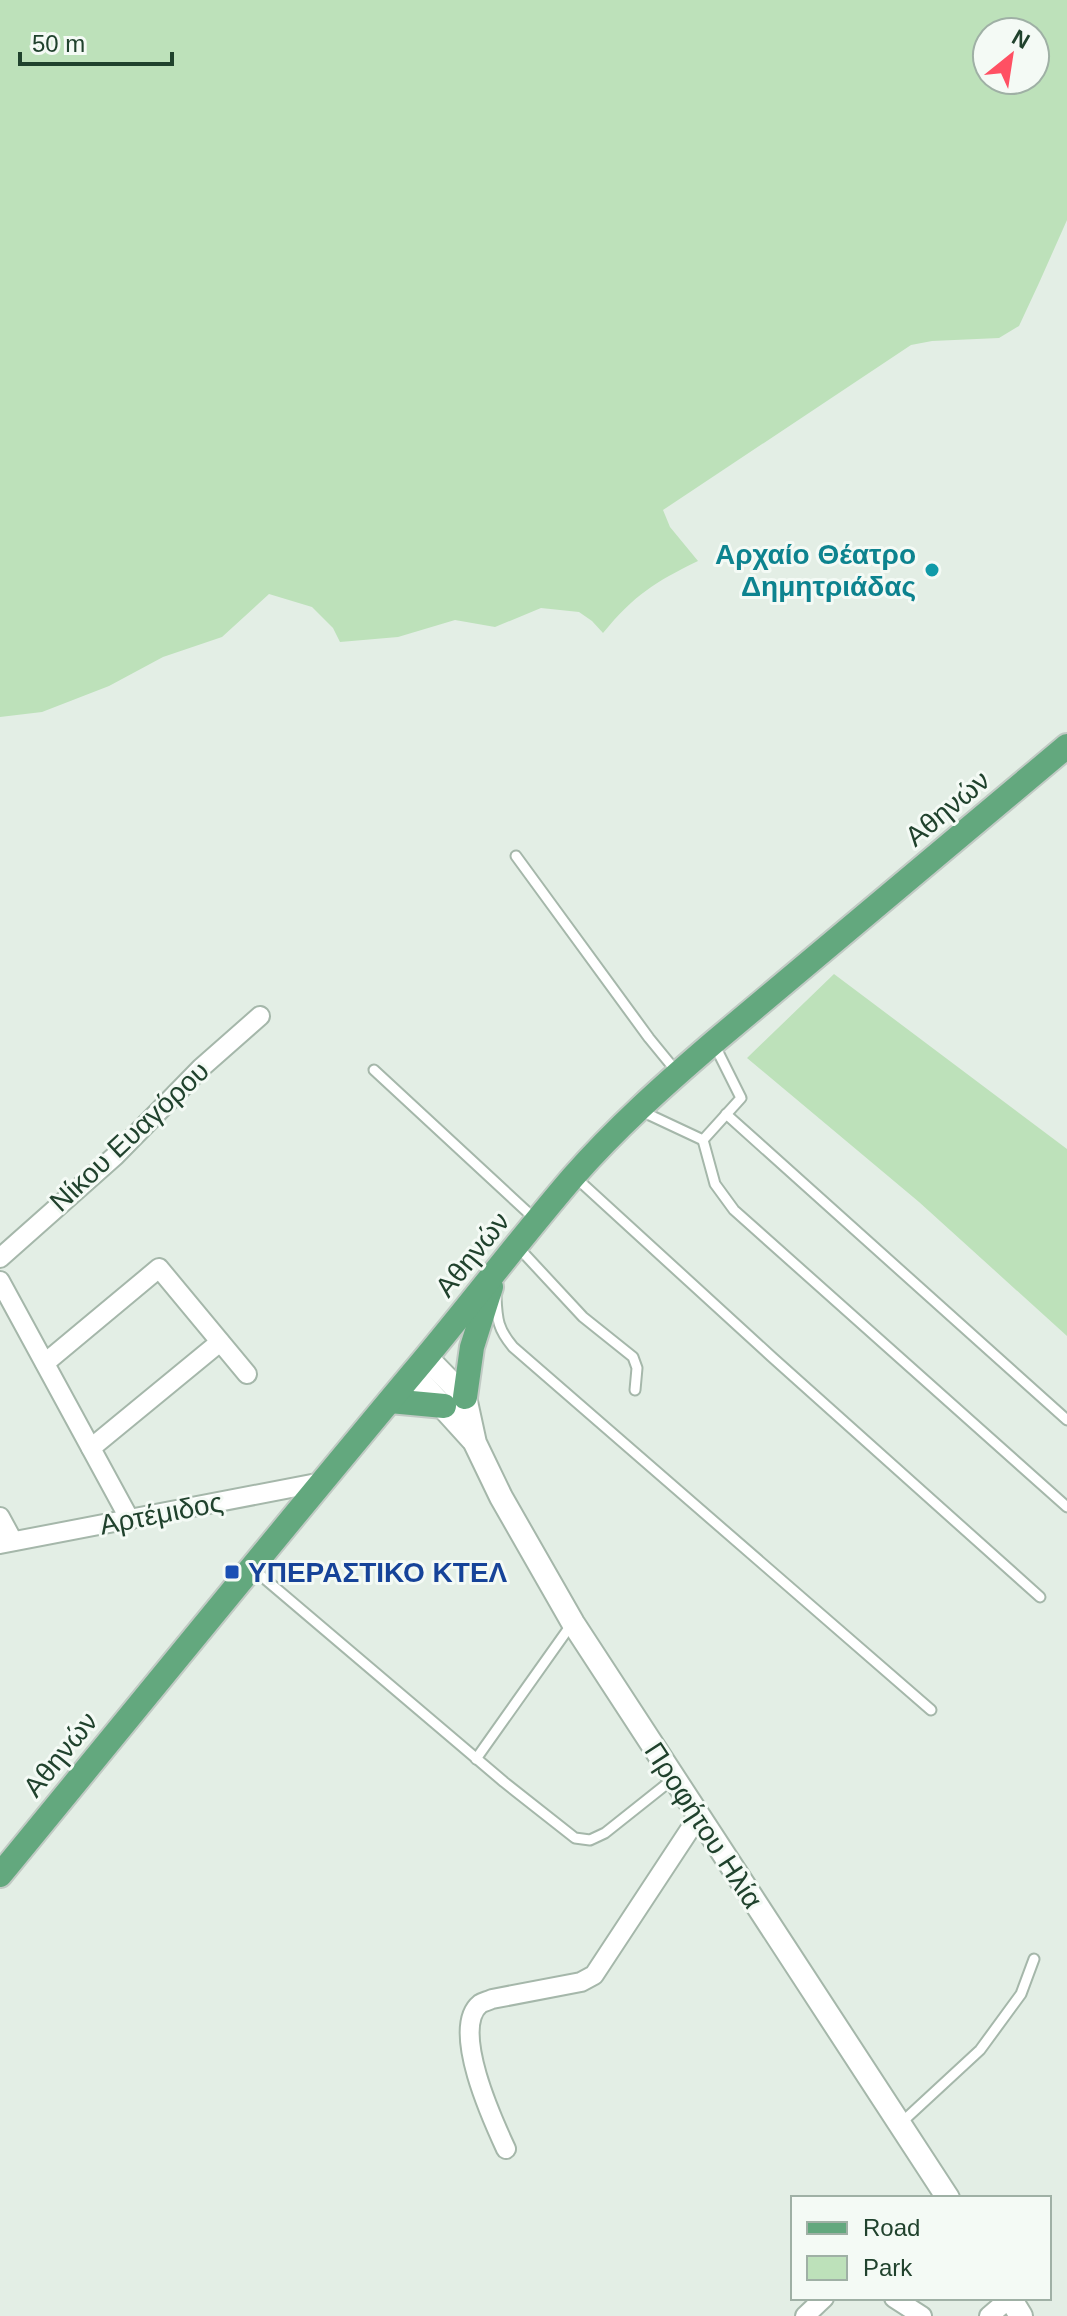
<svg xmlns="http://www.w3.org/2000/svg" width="1067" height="2316" font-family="Helvetica,sans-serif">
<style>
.green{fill:#bde1ba;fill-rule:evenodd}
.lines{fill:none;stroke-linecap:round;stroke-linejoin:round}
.service-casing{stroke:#a5b7aa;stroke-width:13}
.minor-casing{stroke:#a5b7aa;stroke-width:22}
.tertiary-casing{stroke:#a5b7aa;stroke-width:26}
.primary-casing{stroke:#c1cac4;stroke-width:28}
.service{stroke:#fff;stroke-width:9}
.minor{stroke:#fff;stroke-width:18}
.tertiary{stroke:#fff;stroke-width:22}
.primary{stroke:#63a87e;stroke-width:24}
.culture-dot{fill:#0f9aa8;stroke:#f4faf5;stroke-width:3}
.transit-dot{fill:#1a4fb4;stroke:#f4faf5;stroke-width:3}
.labels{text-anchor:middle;stroke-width:6;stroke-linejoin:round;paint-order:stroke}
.culture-label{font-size:28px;font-weight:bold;fill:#0d838f;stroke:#f4faf5;text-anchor:end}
.street-label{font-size:28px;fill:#20422d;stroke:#f4faf5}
.transit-label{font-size:28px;font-weight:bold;fill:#164399;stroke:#f4faf5;text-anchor:start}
</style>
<rect width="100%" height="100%" fill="#e3eee5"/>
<!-- green -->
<g class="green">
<path d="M0,0H1067V220L1039,283L1019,326L999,338L932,341L911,345L663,510L670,527L698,561C655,582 634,595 603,633L592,621L579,612L541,608L495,627L455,620L398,637L340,642L333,628L312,607L269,594L222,637L163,657L109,686L42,712L0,717ZM987,32H1035V80H987Z"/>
<path d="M834,974L1067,1149V1336L919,1202L747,1058Z"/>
</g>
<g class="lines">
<!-- service casing -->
<g class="service-casing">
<g id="service">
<path d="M516,856L649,1038L676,1071"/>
<path d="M374,1070L536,1220"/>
<path d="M639,1110L703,1140L741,1098L715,1046"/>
<path d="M726,1114L1067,1420"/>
<path d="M703,1140L715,1184L734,1210L1067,1507"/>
<path d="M574,1176L773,1358L1040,1597"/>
<path d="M517,1246L583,1317L633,1357L637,1368L635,1390"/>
<path d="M496,1297C497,1320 498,1329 513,1347L931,1710"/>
<path d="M252,1568L504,1782L575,1838L590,1840L605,1833L673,1779"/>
<path d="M476,1759L571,1625"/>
<path d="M901,2123L980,2050L1021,1994L1034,1959"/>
</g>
</g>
<!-- minor casing -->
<g class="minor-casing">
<g id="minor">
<path d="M0,1258L115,1156L201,1068L260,1016"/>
<path d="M0,1281L130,1520"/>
<path d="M45,1363L159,1268L247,1374"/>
<path d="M91,1448L220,1342"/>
<path d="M0,1517L13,1541"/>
<path d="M0,1544L322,1482"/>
<path d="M506,2149C493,2121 450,2028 480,2004C483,2002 488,2001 492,1999L581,1982L594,1975L698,1817"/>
<path d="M894,2298L922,2316"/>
<path d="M805,2316L824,2298"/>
<path d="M989,2316L1010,2298"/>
</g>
</g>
<!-- tertiary casing -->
<g class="tertiary-casing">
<g id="tertiary">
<path d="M426,1357L465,1397L475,1443L501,1497L573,1623L948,2198"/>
<path d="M413,1374L472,1439"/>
<path d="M1010,2298L1021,2316"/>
</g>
</g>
<!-- primary casing -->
<g class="primary-casing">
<g id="primary">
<path d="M465,1397L472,1347L491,1287"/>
<path d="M390,1401L444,1406"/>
<path d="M0,1875C137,1708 273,1540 412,1374C467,1309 518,1241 573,1177C616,1128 664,1085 713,1043L1067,746"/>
</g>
</g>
<!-- service -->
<use href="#service" class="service"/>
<!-- minor -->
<use href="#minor" class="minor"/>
<!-- tertiary -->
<use href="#tertiary" class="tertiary"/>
<!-- primary -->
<use href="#primary" class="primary"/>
</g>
<!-- markers -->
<circle class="culture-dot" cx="932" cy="570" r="8"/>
<rect class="transit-dot" x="224" y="1564" width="16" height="16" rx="4"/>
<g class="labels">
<!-- culture labels -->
<g class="culture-label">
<text x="916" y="564">Αρχαίο Θέατρο<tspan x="916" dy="32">Δημητριάδας</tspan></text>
</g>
<!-- street labels -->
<g class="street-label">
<text transform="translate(947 808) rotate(-40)" y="10">Αθηνών</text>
<text transform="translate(129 1136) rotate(-43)" y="10">Νίκου Ευαγόρου</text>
<text transform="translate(472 1254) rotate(-51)" y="10">Αθηνών</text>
<text transform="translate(161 1513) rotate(-11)" y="10">Αρτέμιδος</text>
<text transform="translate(60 1754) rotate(-51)" y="10">Αθηνών</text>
<text transform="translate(704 1825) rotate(57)" y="10">Προφήτου Ηλία</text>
</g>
<!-- transit labels -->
<g class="transit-label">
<text x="248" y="1582">ΥΠΕΡΑΣΤΙΚΟ ΚΤΕΛ</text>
</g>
</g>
<!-- legend -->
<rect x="791" y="2196" width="260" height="104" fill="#f4faf5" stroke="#9fb0a5" stroke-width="2"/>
<rect x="807" y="2222" width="40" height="12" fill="#63a87e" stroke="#9fb0a5" stroke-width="2"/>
<text x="863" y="2236" font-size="24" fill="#20422d">Road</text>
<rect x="807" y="2256" width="40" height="24" fill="#bde1ba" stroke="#9fb0a5" stroke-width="2"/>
<text x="863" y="2276" font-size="24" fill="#20422d">Park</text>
<!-- north arrow -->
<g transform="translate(1011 56) rotate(30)"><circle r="38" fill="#f4faf5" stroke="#9fb0a5" stroke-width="2"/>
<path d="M0-6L14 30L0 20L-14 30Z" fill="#ff5063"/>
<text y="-12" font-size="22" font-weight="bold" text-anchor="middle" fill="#20422d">N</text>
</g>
<!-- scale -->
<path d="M20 52v12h152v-12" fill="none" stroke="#20422d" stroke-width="4"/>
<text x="32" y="52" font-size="24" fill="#20422d" stroke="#f4faf5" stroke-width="6" paint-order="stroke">50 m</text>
</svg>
